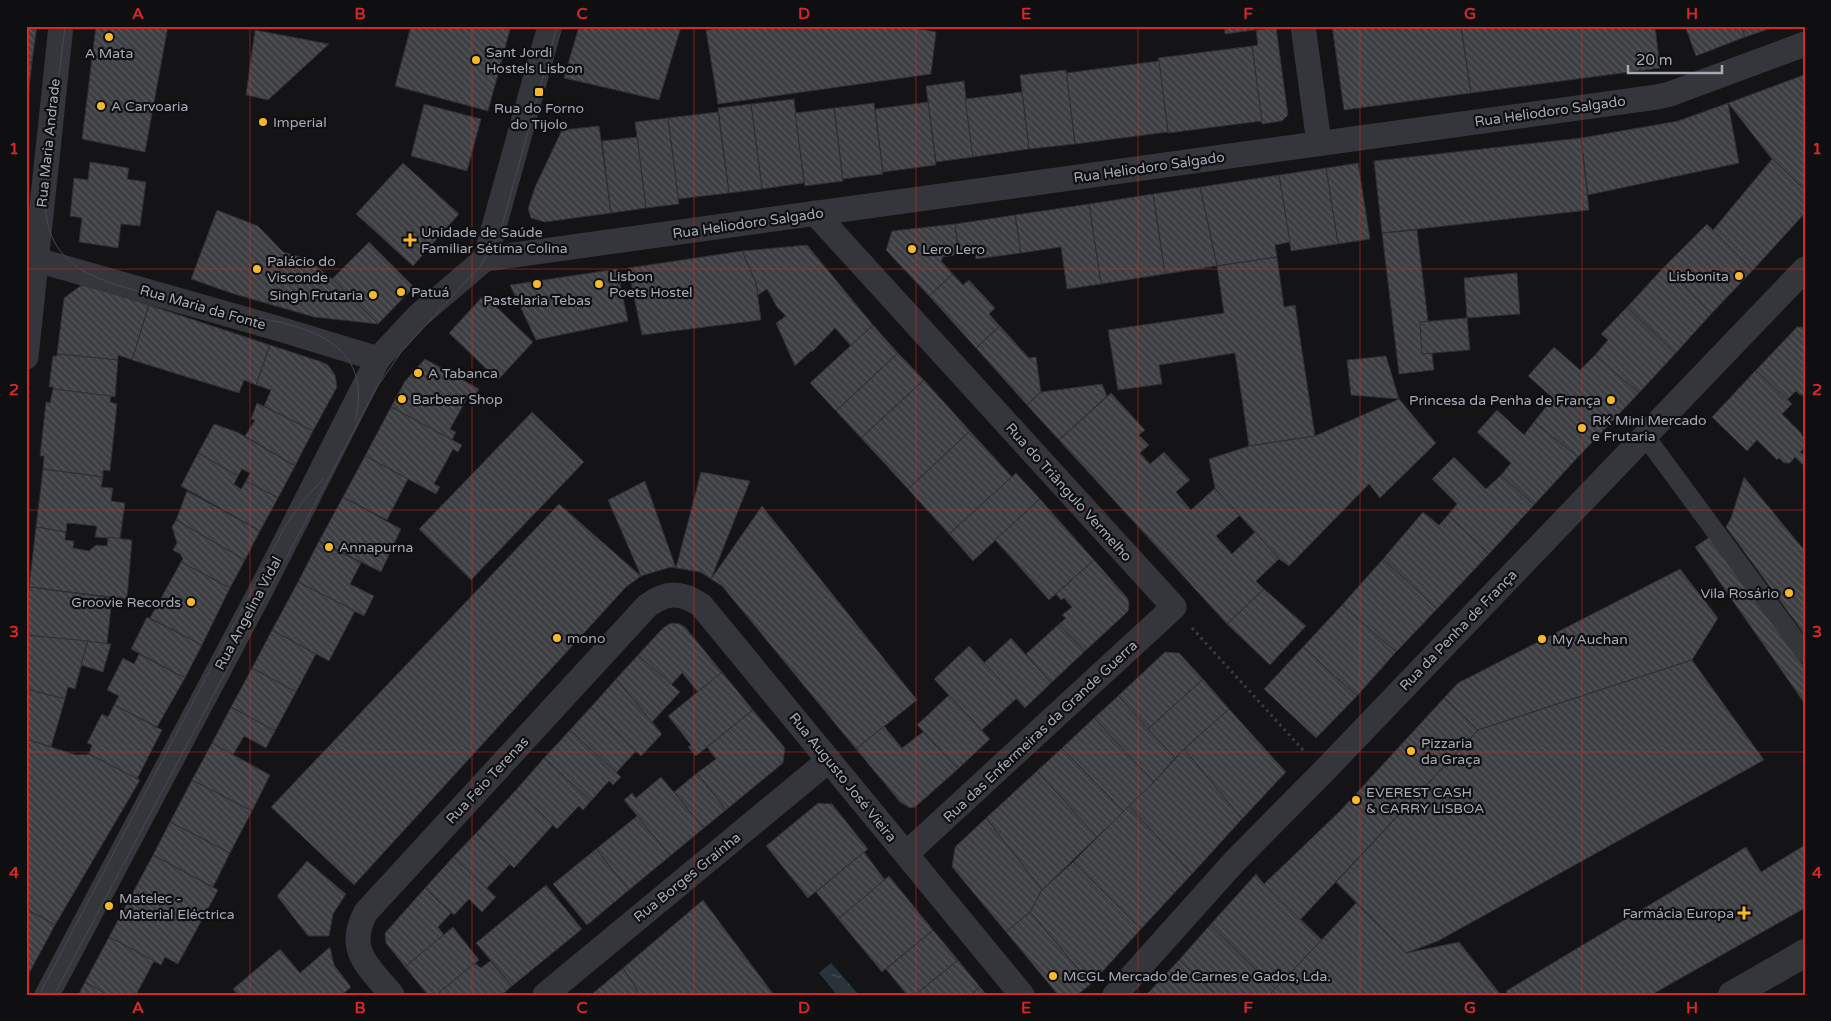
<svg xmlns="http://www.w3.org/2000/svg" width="1831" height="1021" font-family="'Varela Round',sans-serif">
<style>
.water{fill:url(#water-ripples)}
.building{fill:url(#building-back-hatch);stroke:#2e2e32}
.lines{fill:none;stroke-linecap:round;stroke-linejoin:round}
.path{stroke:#3b3c42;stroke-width:3;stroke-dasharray:2.5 4;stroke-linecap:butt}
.pedestrian{stroke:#35363b;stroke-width:19}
.minor{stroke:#35363b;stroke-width:25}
.tertiary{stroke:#35363b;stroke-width:28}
.tram{stroke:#484950;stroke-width:1}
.grid{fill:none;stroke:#d62828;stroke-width:1;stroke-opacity:0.55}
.poi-dot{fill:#f8b929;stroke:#0f0f11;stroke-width:2}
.labels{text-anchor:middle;stroke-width:4.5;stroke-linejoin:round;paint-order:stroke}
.poi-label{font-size:14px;fill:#a5aab7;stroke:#0f0f11;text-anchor:start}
.street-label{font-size:14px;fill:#a5aab7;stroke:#0f0f11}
.neatline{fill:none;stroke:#d62828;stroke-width:2}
.grid-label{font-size:16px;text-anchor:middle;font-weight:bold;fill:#d62828}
</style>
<defs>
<pattern id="water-ripples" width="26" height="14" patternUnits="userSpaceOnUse" patternTransform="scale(1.25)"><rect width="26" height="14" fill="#2a323a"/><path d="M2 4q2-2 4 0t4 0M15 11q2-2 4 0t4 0" fill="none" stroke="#464d54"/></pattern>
<pattern id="building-back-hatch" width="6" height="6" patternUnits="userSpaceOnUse" patternTransform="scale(1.25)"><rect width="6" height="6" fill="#3e3f43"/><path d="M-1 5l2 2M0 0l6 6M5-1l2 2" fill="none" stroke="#57585c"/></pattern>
</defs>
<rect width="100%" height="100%" fill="#141416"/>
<!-- water -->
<path class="water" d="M831,963L859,995H837L819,973Z"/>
<!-- building -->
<g class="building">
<path d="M26,26H37L32,62H26Z"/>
<path d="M96,26H168L145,152L82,139Z"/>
<path d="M411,26H511L488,111L395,86Z"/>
<path d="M579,26L681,27L659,100L564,78Z"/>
<path d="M729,26H905L936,32L931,74L718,104L706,30Z"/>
<path d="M1224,26H1276V27L1225,34Z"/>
<path d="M1332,26H1461L1471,93L1344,110Z"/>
<path d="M1461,26H1655L1660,68L1471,93Z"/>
<path d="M1685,26H1741L1745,37L1696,56Z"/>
<path d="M1741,26H1778L1745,37Z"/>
<path d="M1276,27L1288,115L1282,121L1262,124L1252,46L1258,45L1256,30Z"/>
<path d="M255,30L329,44L268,100L246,95Z"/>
<path d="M1252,46L1262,121L1168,133L1158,58Z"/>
<path d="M1159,61L1168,132L1075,144L1066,73Z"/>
<path d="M26,62H32L26,117Z"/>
<path d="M1066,70L1075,144L1029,149L1020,75Z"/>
<path d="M1804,75H1805V190L1772,159L1728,103Z"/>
<path d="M964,81L973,157L936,162L926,86Z"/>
<path d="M1022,92L1029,149L973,157L965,99Z"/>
<path d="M794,99L804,183L762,189L751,104Z"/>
<path d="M928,102L936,165L883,172L875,109Z"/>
<path d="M874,103L883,174L843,179L834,108Z"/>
<path d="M1728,103L1739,163L1588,195L1581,138L1678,121Z"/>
<path d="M424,104L481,119L467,171L411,156Z"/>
<path d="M751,104L762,189L729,193L718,108Z"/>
<path d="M834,108L843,181L805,186L795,113Z"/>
<path d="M718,112L729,193L678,199L668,118Z"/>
<path d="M668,118L679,204L646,208L635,122Z"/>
<path d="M599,126L611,213L545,222L531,218L528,209L535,187L562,130Z"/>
<path d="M637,137L646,208L611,213L602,141Z"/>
<path d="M1581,138L1589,210L1382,233L1374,161Z"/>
<path d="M1772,159L1805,190V213L1753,270L1713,230Z"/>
<path d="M90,162L129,168L127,179L146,182L140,226L121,224L118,248L79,242L82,218L70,216L74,178L88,180Z"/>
<path d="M403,163L459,214L413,266L356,214Z"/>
<path d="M1358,163L1370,239L1338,244L1326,168Z"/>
<path d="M1326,168L1338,244L1291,251L1279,175Z"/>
<path d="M1279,175L1290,242L1275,245L1277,257L1217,266L1200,187Z"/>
<path d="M1200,187L1217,266L1165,274L1153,194Z"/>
<path d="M1153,194L1165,274L1101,284L1089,204Z"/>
<path d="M1089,204L1101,284L1067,289L1061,247L1021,253L1015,215Z"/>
<path d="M217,210L258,226L283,252L308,259L332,279L378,324L314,317L234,294L191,279Z"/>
<path d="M1015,215L1021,253L976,259L975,252L959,254L955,224Z"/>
<path d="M955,224L959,254L943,257L941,261L953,274L929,296L886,250L892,231Z"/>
<path d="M1707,224L1753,270L1711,314L1665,266Z"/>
<path d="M1417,230L1434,370L1399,374L1382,233Z"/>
<path d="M369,242L414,287L378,324L332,279Z"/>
<path d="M807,245L873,325L851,346L835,328L812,352L811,351L795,366L776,323L786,316L777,307L767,289L758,295L756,283L742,251Z"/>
<path d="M742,251L756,283L761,320L642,335L628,268Z"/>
<path d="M1277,257L1284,307L1295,305L1315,436L1249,446L1235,353L1159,365L1162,384L1118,390L1108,330L1224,313L1217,266Z"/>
<path d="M1665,266L1711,314L1675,354L1627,307Z"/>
<path d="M617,269L628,321L536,340L510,285Z"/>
<path d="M1517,273L1520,314L1467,318L1464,278Z"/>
<path d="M953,274L963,285L969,280L995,308L989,314L1000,326L976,348L929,296Z"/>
<path d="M83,284L149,305L132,360L118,355V360L57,354L64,298Z"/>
<path d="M484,295L533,342L498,380L449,333Z"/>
<path d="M149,305L270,345L256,385L244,380L239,393L132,360Z"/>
<path d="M1627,307L1675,354L1639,393L1595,355L1608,340L1601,334Z"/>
<path d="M1467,318L1470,350L1422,354L1420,322Z"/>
<path d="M873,325L898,353L836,411L810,383Z"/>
<path d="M1000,326L1029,358L1036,357L1041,392L1027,405L976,348Z"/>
<path d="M1797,327H1805V395H1800L1796,391L1787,400L1756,370Z"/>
<path d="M270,345L322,362L328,365L335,375L337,387L313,431L264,406L271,390L256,385Z"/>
<path d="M1554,347L1580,370L1595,355L1639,393L1578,457L1534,422L1553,398L1528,376Z"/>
<path d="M898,353L924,380L861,438L836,411Z"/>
<path d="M57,354L118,360L115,397L53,389V387H49L53,356H57Z"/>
<path d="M1386,356L1399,399L1351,395L1347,360Z"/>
<path d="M425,359L479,389L475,396L470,393L450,429L456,432L452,440L391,407L405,381Z"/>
<path d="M1756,370L1792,404L1782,414L1802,434L1801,435L1805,439V447L1800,452L1805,456L1804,466L1795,457L1790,463H1784L1779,458L1777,460L1757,440L1747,451L1712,417Z"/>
<path d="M924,380L970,431L908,489L861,438Z"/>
<path d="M1102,384L1107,396L1059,440L1027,405L1041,392Z"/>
<path d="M53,389L111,396L110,402L117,404L110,471L103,470V477L43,469L44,456H40L46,402L50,403Z"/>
<path d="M1111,393L1145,430L1139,435L1149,445L1140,453L1150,464L1164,452L1190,480L1176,492L1191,510L1215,488L1240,515L1216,536L1232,554L1255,532L1279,559L1256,581L1264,589L1227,624L1059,440Z"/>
<path d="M1399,399L1436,443L1380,498L1369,484L1289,566L1279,559L1215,488L1209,459L1249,446L1315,436Z"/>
<path d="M257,403L313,431L295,466L245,436L255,420L251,419Z"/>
<path d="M391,407L462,445L458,452L453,449L434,484L440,487L436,494L365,456Z"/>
<path d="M1497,410L1524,435L1534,422L1578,457L1534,505L1501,475L1511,463L1477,432Z"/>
<path d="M532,412L584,462L471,580L419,529Z"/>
<path d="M214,424L237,432L295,466L278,498L246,481L250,473L242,469L238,476L198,453Z"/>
<path d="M970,431L1012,477L949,534L908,489Z"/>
<path d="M198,453L238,476L234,484L241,489L246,481L278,498L260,531L181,486Z"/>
<path d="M365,456L408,479L387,520L343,497Z"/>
<path d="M1454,457L1486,489L1501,475L1534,505L1489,554L1448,515L1457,504L1432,479Z"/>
<path d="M43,469L103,477L101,487L113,488L111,501L125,503L120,539L95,537L97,526L67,523L66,532L36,527Z"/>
<path d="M701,472L750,481L711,579L700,572L676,568Z"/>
<path d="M1016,473L1040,499L973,561L949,534Z"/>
<path d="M1744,477L1805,551V635L1726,527L1731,518Z"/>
<path d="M645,481L676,568L671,567L641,576L608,500Z"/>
<path d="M187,491L260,531L245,560L176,520Z"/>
<path d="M343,497L401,529L381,572L319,541Z"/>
<path d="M1040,499L1094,560L1049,600L995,540Z"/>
<path d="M559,504L641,576L626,587L354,885L271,807Z"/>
<path d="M762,506L917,700L856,749L722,586L711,579Z"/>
<path d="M1423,512L1439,525L1448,515L1489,554L1437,609L1383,559Z"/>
<path d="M176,520L245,560L230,588L181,562L183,559L180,554L173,550L177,543L172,527Z"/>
<path d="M36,527L66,532L65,540L74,541L73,548L89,551L96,545L107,546L108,537L132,540L127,599L29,587Z"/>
<path d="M1714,534L1805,668V704L1695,547Z"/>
<path d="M319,541L361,563L350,584L374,596L364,616L298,582Z"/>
<path d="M1383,559L1437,609L1396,652L1342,605Z"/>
<path d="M1094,560L1124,594L1128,599L1129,605L1128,611L1123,616L1085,651L1059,624L1066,618L1062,615L1072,607L1064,598L1061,600L1056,594Z"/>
<path d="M181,562L230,588L202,645L150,618Z"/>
<path d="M1680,569L1718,618L1692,660L1478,730L1444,698L1458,683Z"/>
<path d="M298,582L355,611L329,661L272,630Z"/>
<path d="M29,587L112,598L107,644L26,635Z"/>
<path d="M1264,589L1306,626L1270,665L1227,624Z"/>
<path d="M1342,605L1396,652L1357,696L1303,647Z"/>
<path d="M147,617L202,645L185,678L131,649Z"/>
<path d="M674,623L680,624L685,627L722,672L698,692L682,673L671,685L638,655L663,628L669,624Z"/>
<path d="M1059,624L1085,651L1051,683L1026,654Z"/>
<path d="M272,630L316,654L296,692L252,668Z"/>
<path d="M26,635L88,641L75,689L68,687L65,699L26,689Z"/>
<path d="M1011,638L1051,683L1025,708L984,663Z"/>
<path d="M88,641L111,644L103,672L81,665Z"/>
<path d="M969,646L1017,698L982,730L934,679Z"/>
<path d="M1303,647L1357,696L1316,738L1264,689Z"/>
<path d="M1165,652L1179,653L1203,679L1148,729L1118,696Z"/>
<path d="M139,654L185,678L157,727L114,705L119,696L107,690L123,658L134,664Z"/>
<path d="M638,655L680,692L652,722L616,679Z"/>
<path d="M1692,660L1764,760L1438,941L1406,953L1336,882L1478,730Z"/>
<path d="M252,668L296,692L275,731L231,707Z"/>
<path d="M722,672L753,710L696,756L688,747L691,745L668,716Z"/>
<path d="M616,679L662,734L641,756L591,707Z"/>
<path d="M1203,679L1229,709L1175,758L1148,729Z"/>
<path d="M26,689L65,699L51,747L26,739Z"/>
<path d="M949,695L990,739L958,769L917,725Z"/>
<path d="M1118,696L1175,758L1154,782L1094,718Z"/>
<path d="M1444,698L1478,730L1300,920L1264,884L1340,811Z"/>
<path d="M114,705L162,730L137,779L89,754L92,745L87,743L102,714L108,717Z"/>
<path d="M231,707L275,731L266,748L244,736L233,755L212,743Z"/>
<path d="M591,707L636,751L616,773L570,730Z"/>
<path d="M1229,709L1286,772L1242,819L1184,749Z"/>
<path d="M753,710L785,748L783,763L726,810L697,773L716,759L707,747Z"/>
<path d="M1094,718L1154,782L1124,812L1062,748Z"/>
<path d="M884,726L902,748L923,732L958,769L915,807L910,808L900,802L856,749Z"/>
<path d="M570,730L621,777L613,785L609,781L591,801L544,758Z"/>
<path d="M26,739L76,755L89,754L140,780L55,925L26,909Z"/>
<path d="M212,743L270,775L252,811L192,780Z"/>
<path d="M1062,748L1124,812L1097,837L1037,771Z"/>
<path d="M1184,749L1242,819L1192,874L1129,806L1154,782Z"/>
<path d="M544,758L591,801L583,810L579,806L557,829L516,790Z"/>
<path d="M1037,771L1097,837L1042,890L986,818Z"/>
<path d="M697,773L726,810L704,828L674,792Z"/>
<path d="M661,777L704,828L670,856L624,800L632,793L636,798Z"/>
<path d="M192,780L252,811L230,853L170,822Z"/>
<path d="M516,790L553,825L514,868L476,833Z"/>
<path d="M818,803L832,804L868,849L808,898L766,846Z"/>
<path d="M1129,806L1192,874L1141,929L1073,862Z"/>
<path d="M637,816L670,856L629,890L596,849Z"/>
<path d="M986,818L1042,890L1030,912L1006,932L952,867L955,847Z"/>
<path d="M170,822L230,853L213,887L153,855Z"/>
<path d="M476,833L510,864L486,889L453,857Z"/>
<path d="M1805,845V908L1651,995H1508L1506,991L1746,847L1761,872Z"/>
<path d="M596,849L629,890L587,925L553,884Z"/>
<path d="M864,852L885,880L838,919L816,892Z"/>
<path d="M153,855L218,890L178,964L165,957L161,965L109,937Z"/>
<path d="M453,857L496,897L482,912L469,899L454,915L425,888Z"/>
<path d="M307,861L346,894L333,914L329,936H308L277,896Z"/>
<path d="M1073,862L1141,929L1091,984L1030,912L1042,890Z"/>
<path d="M1256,874L1264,884L1322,940L1275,989L1210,925Z"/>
<path d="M889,876L933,930L882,972L838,919Z"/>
<path d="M546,885L582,929L512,986L476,943Z"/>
<path d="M425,888L451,913L438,927L444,935L405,967L386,943L385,933Z"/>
<path d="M703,900L774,995H640L623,968Z"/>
<path d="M1356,903L1406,953L1459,942L1501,995H1299L1284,980Z"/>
<path d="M26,909L55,925L26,979Z"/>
<path d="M1030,912L1091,984L1077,995H1058L1006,932Z"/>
<path d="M1210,925L1275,989L1269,995H1216L1179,960Z"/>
<path d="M453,927L479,960L436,995H428L405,967Z"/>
<path d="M933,930L958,960L915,995H907L886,969Z"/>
<path d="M109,937L154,961L136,995H108L85,982Z"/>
<path d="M330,947L334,965L351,987L342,995H238L233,989L280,949L300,973Z"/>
<path d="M958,960L980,987L971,995H915Z"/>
<path d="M1179,960L1216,995L1147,994Z"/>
<path d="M490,961L512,986L502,995H436L475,963L481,968Z"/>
<path d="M623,968L640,995H591Z"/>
<path d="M1284,980L1299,995H1269Z"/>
<path d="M85,982L108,995H78Z"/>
<path d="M980,987L987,995H971Z"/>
</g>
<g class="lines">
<!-- path -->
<path class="path" d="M1192,628L1304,751"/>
<!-- pedestrian -->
<path class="pedestrian" d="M1645,436L1805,653"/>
<!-- minor -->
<g class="minor">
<path d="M1303,26L1319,143"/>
<path d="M815,213L1174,607L906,854"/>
<path d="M485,259L1657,97L1670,94L1805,44"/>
<path d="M485,259L550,26"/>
<path d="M26,260H37L283,330L378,359"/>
<path d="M26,357L61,26"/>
<path d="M47,995L261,590L378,359L418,316L485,259"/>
<path d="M392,995C369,967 345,950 366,912L647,606C667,591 681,592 701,605L1022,995"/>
<path d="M545,995L829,760"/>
<path d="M1115,995L1234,862L1323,772L1805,269"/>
</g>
<!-- tertiary -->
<path class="tertiary" d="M1732,995L1805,953"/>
<!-- tram -->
<g class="tram">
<path d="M65,26L46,182C45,203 44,222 54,241C60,254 76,268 89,274C108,283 130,289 150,295C173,301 197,308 220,312C284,322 378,330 355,421"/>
<path d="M39,995L286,525L303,501L324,478"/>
<path d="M54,995L377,387L402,351L481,265L495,243L504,219L557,26"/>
</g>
</g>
<!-- grid -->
<path class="grid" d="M250,26V995M472,26V995M694,26V995M916,26V995M1138,26V995M1360,26V995M1582,26V995M26,269H1805M26,510H1805M26,752H1805"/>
<!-- markers -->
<g class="poi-dot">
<circle cx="109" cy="37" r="5"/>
<circle cx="476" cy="60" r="5"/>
<rect x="534" y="87" width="10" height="10" rx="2.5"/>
<circle cx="101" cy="106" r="5"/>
<circle cx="263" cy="122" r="5"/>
<path d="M407.5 232.5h5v5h5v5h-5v5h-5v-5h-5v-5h5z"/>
<circle cx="912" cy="249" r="5"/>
<circle cx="257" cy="269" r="5"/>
<circle cx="1739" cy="276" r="5"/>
<circle cx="537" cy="284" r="5"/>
<circle cx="599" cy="284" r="5"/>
<circle cx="401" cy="292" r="5"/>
<circle cx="373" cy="295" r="5"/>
<circle cx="418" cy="373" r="5"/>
<circle cx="402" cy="399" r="5"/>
<circle cx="1611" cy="400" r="5"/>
<circle cx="1582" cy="428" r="5"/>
<circle cx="329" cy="547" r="5"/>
<circle cx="1789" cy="593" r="5"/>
<circle cx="191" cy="602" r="5"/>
<circle cx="557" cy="638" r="5"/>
<circle cx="1542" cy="639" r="5"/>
<circle cx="1411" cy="751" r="5"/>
<circle cx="1356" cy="800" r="5"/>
<circle cx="109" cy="906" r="5"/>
<path d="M1741.5 905.5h5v5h5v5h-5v5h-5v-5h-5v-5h5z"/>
<circle cx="1053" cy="976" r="5"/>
</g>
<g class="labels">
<!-- poi labels -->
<g class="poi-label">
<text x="486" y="57">Sant Jordi<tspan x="486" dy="16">Hostels Lisbon</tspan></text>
<text x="109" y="58" text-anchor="middle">A Mata</text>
<text x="111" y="111">A Carvoaria</text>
<text x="539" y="113" text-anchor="middle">Rua do Forno<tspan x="539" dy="16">do Tijolo</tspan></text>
<text x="273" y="127">Imperial</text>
<text x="421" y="237">Unidade de Saúde<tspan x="421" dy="16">Familiar Sétima Colina</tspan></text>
<text x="922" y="254">Lero Lero</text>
<text x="267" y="266">Palácio do<tspan x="267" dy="16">Visconde</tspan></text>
<text x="609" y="281">Lisbon<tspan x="609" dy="16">Poets Hostel</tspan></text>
<text x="1729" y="281" text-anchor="end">Lisbonita</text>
<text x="411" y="297">Patuá</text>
<text x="363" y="300" text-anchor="end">Singh Frutaria</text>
<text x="537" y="305" text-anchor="middle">Pastelaria Tebas</text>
<text x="428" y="378">A Tabanca</text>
<text x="412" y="404">Barbear Shop</text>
<text x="1601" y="405" text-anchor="end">Princesa da Penha de França</text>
<text x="1592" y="425">RK Mini Mercado<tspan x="1592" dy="16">e Frutaria</tspan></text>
<text x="339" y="552">Annapurna</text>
<text x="1779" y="598" text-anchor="end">Vila Rosário</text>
<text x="181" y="607" text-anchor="end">Groovie Records</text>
<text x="567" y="643">mono</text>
<text x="1552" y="644">My Auchan</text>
<text x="1421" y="748">Pizzaria<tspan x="1421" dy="16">da Graça</tspan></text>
<text x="1366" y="797">EVEREST CASH<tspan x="1366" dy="16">&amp; CARRY LISBOA</tspan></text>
<text x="119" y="903">Matelec -<tspan x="119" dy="16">Material Eléctrica</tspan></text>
<text x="1734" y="918" text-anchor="end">Farmácia Europa</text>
<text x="1063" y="981">MCGL Mercado de Carnes e Gados, Lda.</text>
</g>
<!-- street labels -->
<g class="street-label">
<text transform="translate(1550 111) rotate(-8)" y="5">Rua Heliodoro Salgado</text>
<text transform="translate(48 143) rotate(-84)" y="5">Rua Maria Andrade</text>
<text transform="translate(1149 167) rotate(-8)" y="5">Rua Heliodoro Salgado</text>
<text transform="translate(748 223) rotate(-8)" y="5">Rua Heliodoro Salgado</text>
<text transform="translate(203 307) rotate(16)" y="5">Rua Maria da Fonte</text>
<text transform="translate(1069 492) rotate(48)" y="5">Rua do Triângulo Vermelho</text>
<text transform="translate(248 613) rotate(-62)" y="5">Rua Angelina Vidal</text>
<text transform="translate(1458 630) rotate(-46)" y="5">Rua da Penha de França</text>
<text transform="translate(1040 731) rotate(-43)" y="5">Rua das Enfermeiras da Grande Guerra</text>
<text transform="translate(843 777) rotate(51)" y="5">Rua Augusto José Vieira</text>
<text transform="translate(487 780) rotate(-47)" y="5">Rua Feio Terenas</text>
<text transform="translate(687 877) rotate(-39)" y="5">Rua Borges Graínha</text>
</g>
</g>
<!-- border -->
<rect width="1831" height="1021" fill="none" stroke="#0f0f11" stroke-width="55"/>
<!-- scale -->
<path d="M1628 65v8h94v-8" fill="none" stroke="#a5aab7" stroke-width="2.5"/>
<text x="1636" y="65" font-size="15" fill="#a5aab7" stroke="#0f0f11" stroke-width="4" paint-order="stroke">20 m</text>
<rect x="28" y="28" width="1776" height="966" class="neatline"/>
<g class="grid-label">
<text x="138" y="19">A</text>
<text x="360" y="19">B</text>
<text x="582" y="19">C</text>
<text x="804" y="19">D</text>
<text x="1026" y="19">E</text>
<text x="1248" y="19">F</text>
<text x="1470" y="19">G</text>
<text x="1692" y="19">H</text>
<text x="14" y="154">1</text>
<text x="1817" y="154">1</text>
<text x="14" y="395">2</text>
<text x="1817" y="395">2</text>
<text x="14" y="637">3</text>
<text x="1817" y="637">3</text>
<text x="14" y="878">4</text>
<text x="1817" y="878">4</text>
<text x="138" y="1013">A</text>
<text x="360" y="1013">B</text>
<text x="582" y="1013">C</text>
<text x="804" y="1013">D</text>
<text x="1026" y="1013">E</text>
<text x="1248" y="1013">F</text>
<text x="1470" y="1013">G</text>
<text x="1692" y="1013">H</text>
</g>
</svg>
